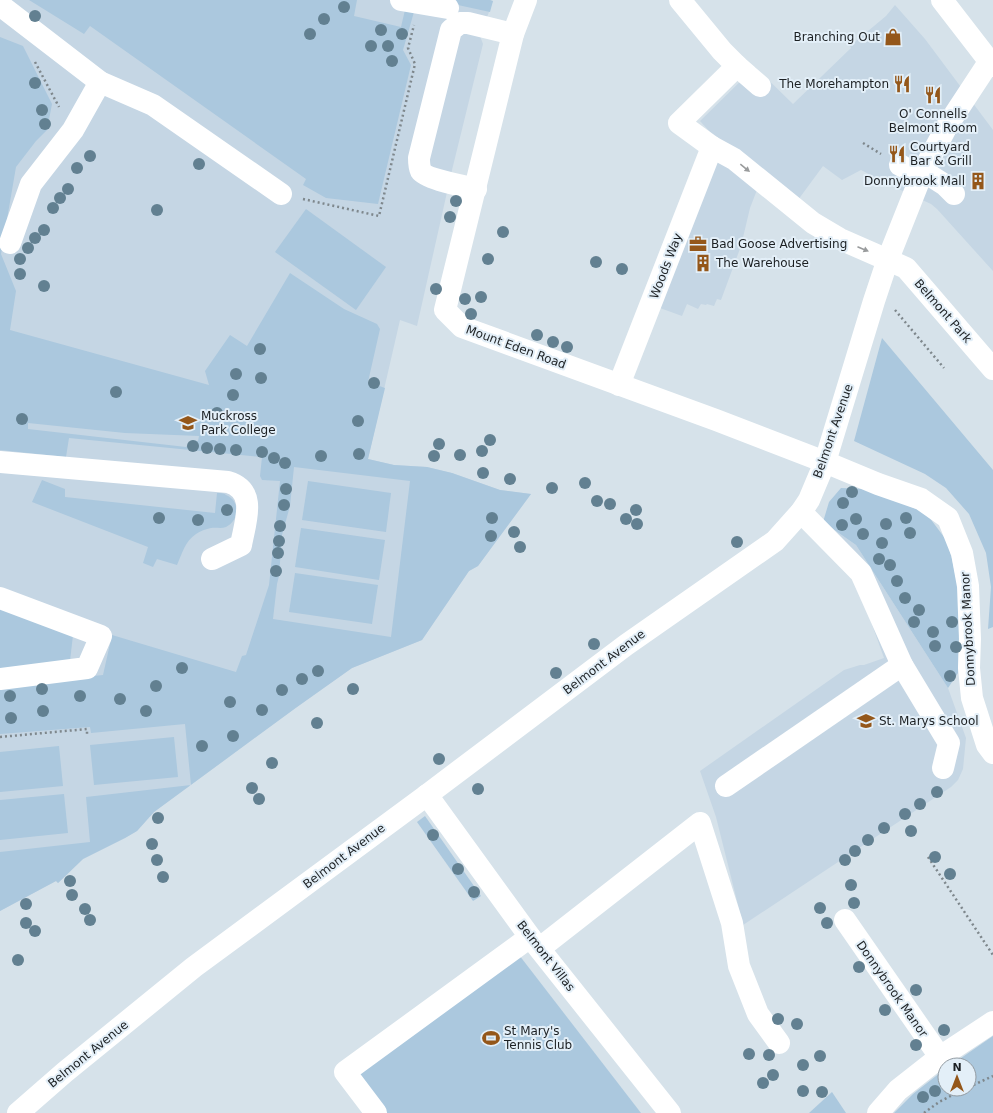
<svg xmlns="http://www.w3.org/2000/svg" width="993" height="1113" font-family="'DejaVu Sans',sans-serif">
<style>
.built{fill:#c5d6e4}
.green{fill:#abc8de;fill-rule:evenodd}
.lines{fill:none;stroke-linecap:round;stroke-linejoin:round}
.path{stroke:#7e878c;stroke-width:2.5;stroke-dasharray:2 3;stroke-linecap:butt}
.minor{stroke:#fff;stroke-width:22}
.major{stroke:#fff;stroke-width:22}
.tree{fill:#628091}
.oneway{fill:#999b9c}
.labels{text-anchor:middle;stroke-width:4;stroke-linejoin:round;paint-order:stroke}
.poi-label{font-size:12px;fill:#1c2023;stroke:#e3eff8;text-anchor:start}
.street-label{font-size:12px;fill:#1c2023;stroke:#e3eff8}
</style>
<rect width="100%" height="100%" fill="#d6e2ea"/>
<!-- built -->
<g class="built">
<path d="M0,0H490L493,1L480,36L483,44L452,170L417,326L400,320L368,459L394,465L427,467L452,473L500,490L531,494L478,566L469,571L422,640L352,668L297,707L154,812L137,831L125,838L83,859L58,883L56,881L0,911Z"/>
<path d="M895,5L925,39L993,130V271L937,209L931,204L890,185L861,170L842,180L823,166L798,200L757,190L750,208L741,246L721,300L717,299L714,306L707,304L706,305L701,304L698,309L687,304L682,316L660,308L721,144L700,121L755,67L793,104L851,48L850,46L886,16Z"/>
<path d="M823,522L856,545L948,688L966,738L963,769L958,780L951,787L743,925L716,817L700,771L844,670L860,665H864L884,658L854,574Z"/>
</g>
<!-- green -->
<g class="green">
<path d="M29,0H357L354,16L401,27L405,10L414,12L403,50L411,65L378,204L326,198L303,185L306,179L90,26L84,34Z"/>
<path d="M435,0H490L493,1L490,12Z"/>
<path d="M0,37L23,46L52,104L47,130L36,141L16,167L1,254L16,291L10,330L209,385L205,371L230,335L247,346L290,273L344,309L377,324L380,329L368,382L385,388L368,459L394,465L427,467L452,473L500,490L531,494L478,566L469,571L422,640L352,668L297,707L154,812L137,831L125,838L83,859L58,883L56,881L0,911V852L90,842L86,797L191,785L185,724L91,733L90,727L0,734V686L103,675L112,635L236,672L242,656L246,655L269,585L280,481L262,480L260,476L262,457L69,438L66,457L0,450ZM28,423L125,433L199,436L198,441L192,440L186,447L28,429ZM294,467L410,481L391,637L273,619L277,584L279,576L282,535L290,506Z"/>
<path d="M306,209L386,267L356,310L275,252Z"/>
<path d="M882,338L993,470V627L988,629L991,587L986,553L969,514L946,488L925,474L854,441Z"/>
<path d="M42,480L65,489V497L215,513L217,493C220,493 224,493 226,495C241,501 239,521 226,527C221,529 216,527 211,528C206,529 200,531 196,534C185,541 182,554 177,565L157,559L153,567L143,563L148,547L32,502Z"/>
<path d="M308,481L391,493L386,532L302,520Z"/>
<path d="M841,488L868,489L926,513L947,541L952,559L958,588L959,635L958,673L948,688L856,545L823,522L829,502Z"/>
<path d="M301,528L385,540L379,580L295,567Z"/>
<path d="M295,573L378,585L372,624L289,612Z"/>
<path d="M0,607L73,635L70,661L0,669Z"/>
<path d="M174,737L178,777L94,785L90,745Z"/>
<path d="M59,746L63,786L0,792V752Z"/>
<path d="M64,794L68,833L0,840V800Z"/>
<path d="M425,816L481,896L473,901L417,822Z"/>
<path d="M516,951L641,1113H382L352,1075Z"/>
<path d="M993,1036V1113H894L913,1094L945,1069V1089H969V1065H951Z"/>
<path d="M832,1092L846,1113H809Z"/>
</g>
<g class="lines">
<!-- path -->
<g class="path">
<path d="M35,62L59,107"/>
<path d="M863,143L881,154"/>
<path d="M303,199L379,216L415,64L408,48L414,25"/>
<path d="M895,310L944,368"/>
<path d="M0,737L87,729V735"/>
<path d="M928,857L993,955"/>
<path d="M969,1087L993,1076"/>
<path d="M924,1113L939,1102L964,1089"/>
</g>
<!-- minor -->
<g class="minor">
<path d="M401,0L448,8"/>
<path d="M526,0L513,34L445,310L462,327L716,420L825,462L878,484L921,499L948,518L962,553L968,586L970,639L969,668L972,698L987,745L993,753"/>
<path d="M680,0L722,51L737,66L760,86"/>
<path d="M0,5L100,82L153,105L281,194"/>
<path d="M712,147L734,159L813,223L840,239L906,268L993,369"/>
<path d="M900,165L921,177"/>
<path d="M923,171L945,185L954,194"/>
<path d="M476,189C464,186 426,179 421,171C419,167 419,162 419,158L451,30L460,23H468L513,34"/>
<path d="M10,243L31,184L73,130L100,82"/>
<path d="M619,385L712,147L679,123L737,66"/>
<path d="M0,462L228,482C258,491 245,522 241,545L212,559"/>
<path d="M801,512L861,573L902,665L949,743L943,768"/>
<path d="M0,598L101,636L87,668L0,679"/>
<path d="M726,786L902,665"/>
<path d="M427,795L530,937L670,1113"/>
<path d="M845,920L940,1057"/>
<path d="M540,948L700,823L732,923L739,966L758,1014L779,1043"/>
<path d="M18,1113L65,1072L194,967L427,795L626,645L775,541L801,512L809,500L825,462L874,301L888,259L923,171L947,126L989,62L993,59"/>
<path d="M376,1113L345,1072L530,937"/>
<path d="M878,1113L898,1090L940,1057L993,1022"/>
</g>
<!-- major -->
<path class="major" d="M942,0L993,66"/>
</g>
<!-- trees -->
<g class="tree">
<circle cx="344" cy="7" r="6"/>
<circle cx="35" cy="16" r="6"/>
<circle cx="324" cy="19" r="6"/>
<circle cx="381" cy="30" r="6"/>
<circle cx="310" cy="34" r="6"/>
<circle cx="402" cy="34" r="6"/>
<circle cx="371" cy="46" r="6"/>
<circle cx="388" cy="46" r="6"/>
<circle cx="392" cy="61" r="6"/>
<circle cx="35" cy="83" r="6"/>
<circle cx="42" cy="110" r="6"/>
<circle cx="45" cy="124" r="6"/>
<circle cx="90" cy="156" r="6"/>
<circle cx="199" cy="164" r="6"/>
<circle cx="77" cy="168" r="6"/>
<circle cx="68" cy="189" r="6"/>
<circle cx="60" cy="198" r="6"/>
<circle cx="456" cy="201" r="6"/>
<circle cx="53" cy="208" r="6"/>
<circle cx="157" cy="210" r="6"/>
<circle cx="450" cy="217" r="6"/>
<circle cx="44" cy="230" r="6"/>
<circle cx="503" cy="232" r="6"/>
<circle cx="35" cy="238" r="6"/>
<circle cx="28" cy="248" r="6"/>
<circle cx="20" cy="259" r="6"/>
<circle cx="488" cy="259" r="6"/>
<circle cx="596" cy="262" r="6"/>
<circle cx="622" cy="269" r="6"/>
<circle cx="20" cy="274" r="6"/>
<circle cx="44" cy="286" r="6"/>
<circle cx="436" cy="289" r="6"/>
<circle cx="481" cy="297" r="6"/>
<circle cx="465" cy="299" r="6"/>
<circle cx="471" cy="314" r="6"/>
<circle cx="537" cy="335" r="6"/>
<circle cx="553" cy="342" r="6"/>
<circle cx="567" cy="347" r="6"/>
<circle cx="260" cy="349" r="6"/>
<circle cx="236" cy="374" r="6"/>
<circle cx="261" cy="378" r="6"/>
<circle cx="374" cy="383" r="6"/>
<circle cx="116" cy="392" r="6"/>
<circle cx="233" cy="395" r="6"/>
<circle cx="217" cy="413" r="6"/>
<circle cx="22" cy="419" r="6"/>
<circle cx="358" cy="421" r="6"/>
<circle cx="490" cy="440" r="6"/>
<circle cx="439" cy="444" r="6"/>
<circle cx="193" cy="446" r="6"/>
<circle cx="207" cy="448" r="6"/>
<circle cx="220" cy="449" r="6"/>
<circle cx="236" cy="450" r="6"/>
<circle cx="482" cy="451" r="6"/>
<circle cx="262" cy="452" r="6"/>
<circle cx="359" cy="454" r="6"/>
<circle cx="460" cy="455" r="6"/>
<circle cx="321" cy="456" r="6"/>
<circle cx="434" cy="456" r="6"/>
<circle cx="274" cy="458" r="6"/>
<circle cx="285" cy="463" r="6"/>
<circle cx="483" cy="473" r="6"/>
<circle cx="510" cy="479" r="6"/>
<circle cx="585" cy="483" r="6"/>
<circle cx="552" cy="488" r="6"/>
<circle cx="286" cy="489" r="6"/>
<circle cx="852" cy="492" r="6"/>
<circle cx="597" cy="501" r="6"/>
<circle cx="843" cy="503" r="6"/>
<circle cx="610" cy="504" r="6"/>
<circle cx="284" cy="505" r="6"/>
<circle cx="227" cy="510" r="6"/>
<circle cx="636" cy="510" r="6"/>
<circle cx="159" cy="518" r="6"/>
<circle cx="492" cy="518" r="6"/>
<circle cx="906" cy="518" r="6"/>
<circle cx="626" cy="519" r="6"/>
<circle cx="856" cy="519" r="6"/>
<circle cx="198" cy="520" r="6"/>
<circle cx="637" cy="524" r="6"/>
<circle cx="886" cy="524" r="6"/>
<circle cx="842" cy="525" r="6"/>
<circle cx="280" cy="526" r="6"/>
<circle cx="514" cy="532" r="6"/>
<circle cx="910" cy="533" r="6"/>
<circle cx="863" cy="534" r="6"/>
<circle cx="491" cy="536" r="6"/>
<circle cx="279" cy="541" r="6"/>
<circle cx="737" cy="542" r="6"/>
<circle cx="882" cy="543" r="6"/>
<circle cx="520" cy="547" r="6"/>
<circle cx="278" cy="553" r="6"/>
<circle cx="879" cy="559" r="6"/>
<circle cx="890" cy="565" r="6"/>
<circle cx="276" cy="571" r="6"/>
<circle cx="897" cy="581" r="6"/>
<circle cx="905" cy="598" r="6"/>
<circle cx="919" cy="610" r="6"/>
<circle cx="914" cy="622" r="6"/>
<circle cx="952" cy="622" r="6"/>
<circle cx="933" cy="632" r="6"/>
<circle cx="594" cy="644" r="6"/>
<circle cx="935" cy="646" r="6"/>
<circle cx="956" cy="647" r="6"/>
<circle cx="182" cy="668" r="6"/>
<circle cx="318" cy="671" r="6"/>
<circle cx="556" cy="673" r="6"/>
<circle cx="950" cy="676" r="6"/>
<circle cx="302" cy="679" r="6"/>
<circle cx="156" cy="686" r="6"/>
<circle cx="42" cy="689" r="6"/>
<circle cx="353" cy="689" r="6"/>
<circle cx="282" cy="690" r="6"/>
<circle cx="10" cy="696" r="6"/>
<circle cx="80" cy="696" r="6"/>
<circle cx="120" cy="699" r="6"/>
<circle cx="230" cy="702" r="6"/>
<circle cx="262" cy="710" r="6"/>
<circle cx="43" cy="711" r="6"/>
<circle cx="146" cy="711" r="6"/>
<circle cx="11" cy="718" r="6"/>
<circle cx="317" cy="723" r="6"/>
<circle cx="233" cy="736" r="6"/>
<circle cx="202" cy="746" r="6"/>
<circle cx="439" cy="759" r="6"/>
<circle cx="272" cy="763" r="6"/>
<circle cx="252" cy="788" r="6"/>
<circle cx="478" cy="789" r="6"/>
<circle cx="937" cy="792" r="6"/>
<circle cx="259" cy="799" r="6"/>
<circle cx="920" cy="804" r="6"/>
<circle cx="905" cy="814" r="6"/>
<circle cx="158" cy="818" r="6"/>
<circle cx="884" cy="828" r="6"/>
<circle cx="911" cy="831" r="6"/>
<circle cx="433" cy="835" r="6"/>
<circle cx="868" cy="840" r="6"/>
<circle cx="152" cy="844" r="6"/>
<circle cx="855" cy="851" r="6"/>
<circle cx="935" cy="857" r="6"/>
<circle cx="157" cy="860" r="6"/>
<circle cx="845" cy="860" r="6"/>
<circle cx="458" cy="869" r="6"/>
<circle cx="950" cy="874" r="6"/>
<circle cx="163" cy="877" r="6"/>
<circle cx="70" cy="881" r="6"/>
<circle cx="851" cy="885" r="6"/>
<circle cx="474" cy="892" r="6"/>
<circle cx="72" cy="895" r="6"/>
<circle cx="854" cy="903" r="6"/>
<circle cx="26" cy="904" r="6"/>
<circle cx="820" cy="908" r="6"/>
<circle cx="85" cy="909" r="6"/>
<circle cx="90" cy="920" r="6"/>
<circle cx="26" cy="923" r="6"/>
<circle cx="827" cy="923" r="6"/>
<circle cx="35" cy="931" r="6"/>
<circle cx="18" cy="960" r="6"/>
<circle cx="859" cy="967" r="6"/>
<circle cx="916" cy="990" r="6"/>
<circle cx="885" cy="1010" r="6"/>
<circle cx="778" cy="1019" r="6"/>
<circle cx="797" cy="1024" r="6"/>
<circle cx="944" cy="1030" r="6"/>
<circle cx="916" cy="1045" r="6"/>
<circle cx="749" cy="1054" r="6"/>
<circle cx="769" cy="1055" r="6"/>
<circle cx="820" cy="1056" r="6"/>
<circle cx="803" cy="1065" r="6"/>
<circle cx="773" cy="1075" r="6"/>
<circle cx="763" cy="1083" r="6"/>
<circle cx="803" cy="1091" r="6"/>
<circle cx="935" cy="1091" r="6"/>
<circle cx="822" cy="1092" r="6"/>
<circle cx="923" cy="1097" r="6"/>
</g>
<!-- one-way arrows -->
<defs><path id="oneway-solid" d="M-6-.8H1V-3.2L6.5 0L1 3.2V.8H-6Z"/></defs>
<g class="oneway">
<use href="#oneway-solid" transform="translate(745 168) rotate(39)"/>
<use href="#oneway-solid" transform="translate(863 249) rotate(23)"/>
</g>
<!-- icons -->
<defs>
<g id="shop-bare" transform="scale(1.38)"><path d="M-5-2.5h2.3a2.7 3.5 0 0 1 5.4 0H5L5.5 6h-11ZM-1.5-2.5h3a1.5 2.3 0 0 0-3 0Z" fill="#94571a" stroke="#e3eff8" stroke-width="2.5" paint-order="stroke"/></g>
<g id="restaurant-bare" transform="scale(1.38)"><path d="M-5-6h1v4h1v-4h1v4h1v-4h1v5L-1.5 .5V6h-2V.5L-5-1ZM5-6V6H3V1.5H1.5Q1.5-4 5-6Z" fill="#94571a" stroke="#e3eff8" stroke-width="2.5" paint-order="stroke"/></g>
<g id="building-bare" transform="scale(1.38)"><path d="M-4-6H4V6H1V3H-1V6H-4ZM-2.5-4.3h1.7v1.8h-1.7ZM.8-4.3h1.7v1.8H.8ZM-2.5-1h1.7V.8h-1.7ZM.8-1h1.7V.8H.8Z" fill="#94571a" stroke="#e3eff8" stroke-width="2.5" paint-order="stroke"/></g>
<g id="office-bare" transform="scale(1.38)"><path d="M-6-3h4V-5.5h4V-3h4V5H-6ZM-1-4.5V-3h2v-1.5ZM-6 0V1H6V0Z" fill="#94571a" stroke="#e3eff8" stroke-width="2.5" paint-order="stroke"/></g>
<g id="school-bare" transform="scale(1.38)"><path d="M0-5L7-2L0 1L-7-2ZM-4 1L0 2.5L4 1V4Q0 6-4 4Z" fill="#94571a" stroke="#e3eff8" stroke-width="2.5" paint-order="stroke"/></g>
<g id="stadium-bare" transform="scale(1.38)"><path d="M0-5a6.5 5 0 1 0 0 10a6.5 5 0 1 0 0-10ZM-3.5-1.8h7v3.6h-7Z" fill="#94571a" stroke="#e3eff8" stroke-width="2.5" paint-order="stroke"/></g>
</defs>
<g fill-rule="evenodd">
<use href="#shop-bare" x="893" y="37"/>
<use href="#restaurant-bare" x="902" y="84"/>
<use href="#restaurant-bare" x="933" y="95"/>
<use href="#restaurant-bare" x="897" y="154"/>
<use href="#building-bare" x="978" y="181"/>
<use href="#office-bare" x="698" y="244"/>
<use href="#building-bare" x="703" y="263"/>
<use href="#school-bare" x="188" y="423"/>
<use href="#school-bare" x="866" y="721"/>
<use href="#stadium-bare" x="491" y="1038"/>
</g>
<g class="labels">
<!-- poi labels -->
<g class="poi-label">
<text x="880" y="41" text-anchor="end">Branching Out</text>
<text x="889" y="88" text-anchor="end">The Morehampton</text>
<text x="933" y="118" text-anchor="middle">O' Connells<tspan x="933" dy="14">Belmont Room</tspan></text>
<text x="910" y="151">Courtyard<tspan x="910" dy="14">Bar &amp; Grill</tspan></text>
<text x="965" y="185" text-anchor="end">Donnybrook Mall</text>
<text x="711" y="248">Bad Goose Advertising</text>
<text x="716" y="267">The Warehouse</text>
<text x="201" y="420">Muckross<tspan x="201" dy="14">Park College</tspan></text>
<text x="879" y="725">St. Marys School</text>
<text x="504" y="1035">St Mary's<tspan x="504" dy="14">Tennis Club</tspan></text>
</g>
<!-- street labels -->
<g class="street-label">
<text transform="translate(666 266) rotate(-69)" y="4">Woods Way</text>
<text transform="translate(943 311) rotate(49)" y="4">Belmont Park</text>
<text transform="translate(516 347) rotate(20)" y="4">Mount Eden Road</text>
<text transform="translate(833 431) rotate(-71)" y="4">Belmont Avenue</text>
<text transform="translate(968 629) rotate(-93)" y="4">Donnybrook Manor</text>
<text transform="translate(604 662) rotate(-37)" y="4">Belmont Avenue</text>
<text transform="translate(344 856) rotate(-37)" y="4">Belmont Avenue</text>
<text transform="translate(546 956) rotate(52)" y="4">Belmont Villas</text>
<text transform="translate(892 989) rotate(55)" y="4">Donnybrook Manor</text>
<text transform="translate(88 1054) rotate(-39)" y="4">Belmont Avenue</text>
</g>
</g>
<!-- north arrow -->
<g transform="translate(957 1077)"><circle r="19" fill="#e3eff8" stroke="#939ca3"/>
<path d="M0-3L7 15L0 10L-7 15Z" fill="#94571a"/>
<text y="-6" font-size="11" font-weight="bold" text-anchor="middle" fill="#1c2023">N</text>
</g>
</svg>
